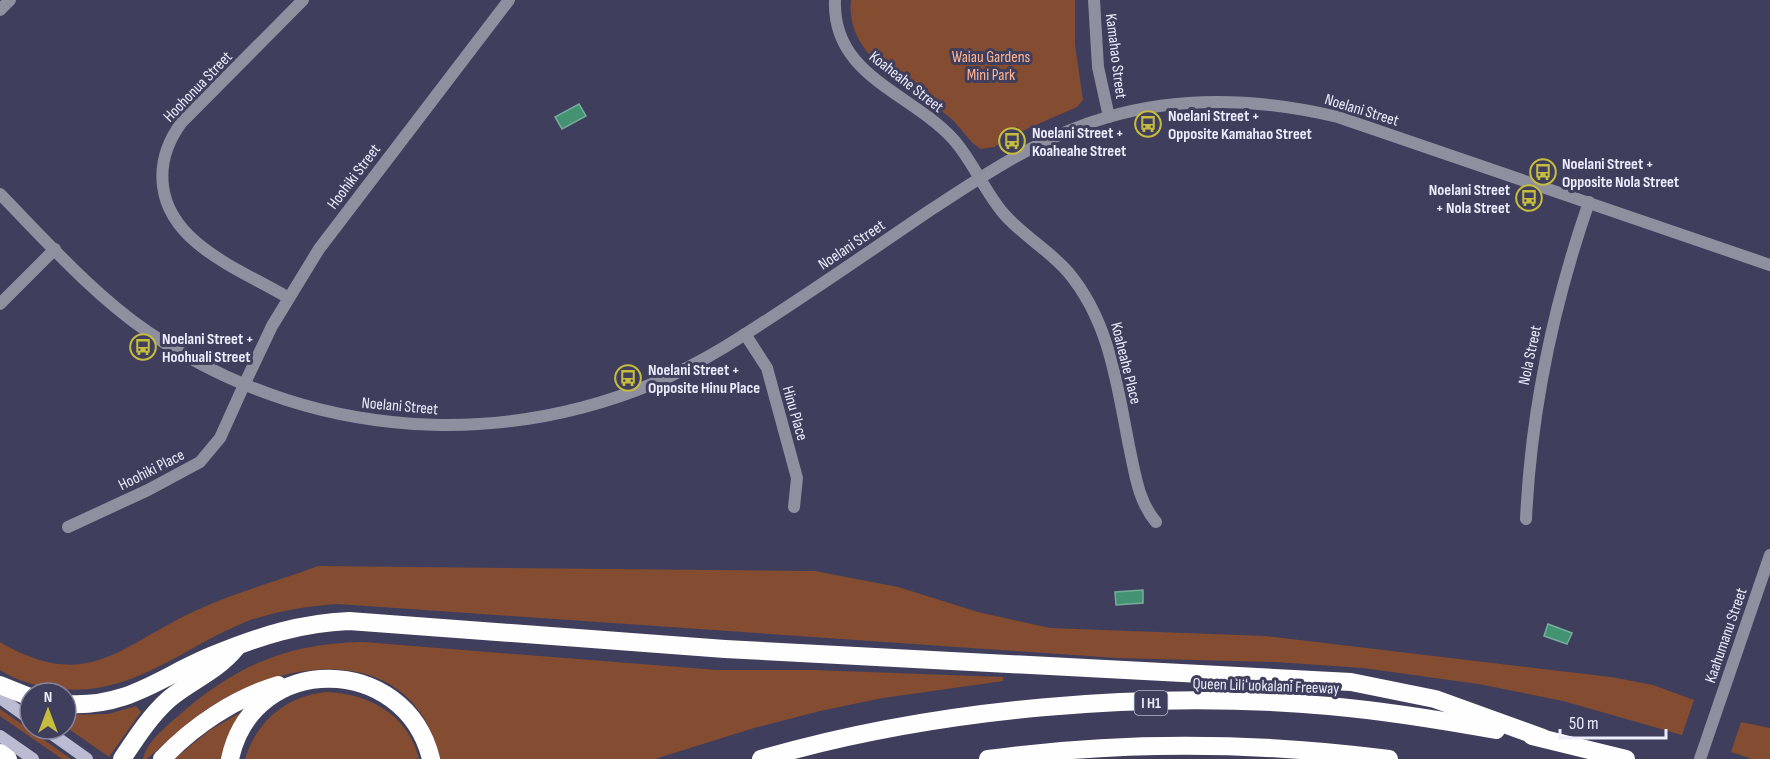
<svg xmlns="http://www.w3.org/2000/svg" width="1770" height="759" font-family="'Sofia Sans Condensed',sans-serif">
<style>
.green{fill:#844c31}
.water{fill:#439272;stroke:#75ad9c;stroke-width:1.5}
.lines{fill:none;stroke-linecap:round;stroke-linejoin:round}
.minor{stroke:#8f909f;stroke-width:12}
.tertiary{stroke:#8f909f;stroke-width:12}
.secondary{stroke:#bbbbd3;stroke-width:12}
.motorway{stroke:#fefefe;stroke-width:18}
.labels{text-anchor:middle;stroke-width:6;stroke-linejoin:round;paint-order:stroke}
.shield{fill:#3f3e5c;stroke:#b7b8cd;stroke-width:1.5}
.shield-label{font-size:15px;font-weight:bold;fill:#ebecfe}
.park-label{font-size:16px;fill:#ffb594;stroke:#3f3e5c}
.street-label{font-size:16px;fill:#ebecfe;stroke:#3f3e5c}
.poi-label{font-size:16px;font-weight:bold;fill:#ebecfe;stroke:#3f3e5c;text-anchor:start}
</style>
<rect width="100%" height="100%" fill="#3f3e5c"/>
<!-- green -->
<g class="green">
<path d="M851,0H1075V45L1083,100L1077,107L1020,132L1017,127L1008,132L1011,137L994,147L981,149C968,142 960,125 948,116C910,85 845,58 851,0Z"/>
<path d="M318,566L815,571L898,587L978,612L1050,628L1266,636L1611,677L1653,685L1694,700L1682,735L1563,701L1478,684L1363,668L1275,662L1117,658L338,604C307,606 277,611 248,621C184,646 134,696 61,689C39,687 19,682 0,670V642C89,694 120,645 197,610C236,592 278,581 318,566Z"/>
<path d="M363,642L717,670H814L1003,677V681L883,698L820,711L754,728L655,759H440C415,649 303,654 222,700C193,716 172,738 147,759H143C147,742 164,728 177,717C234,666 287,643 363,642Z"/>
<path d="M325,692C368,693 408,714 419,759H245C257,721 285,697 325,692Z"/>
<path d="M136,706L141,712L109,757L66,727V715L108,714Z"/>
<path d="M0,710V709L71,759H62L0,716Z"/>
<path d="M245,710L223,759H174L210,730Z"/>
<path d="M1741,722L1770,728V759H1752L1731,752Z"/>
</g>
<!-- water -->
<g class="water">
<path d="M579,104L586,116L562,129L555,117Z"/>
<path d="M1143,590V603L1116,605L1115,592Z"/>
<path d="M1548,624L1572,633L1567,644L1544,636Z"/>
</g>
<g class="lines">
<!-- minor -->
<g class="minor">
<path d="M835,0C832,76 910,92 953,139C973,161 984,191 1004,214C1023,236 1049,250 1068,272C1110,322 1117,385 1129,446C1135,473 1138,501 1156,522"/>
<path d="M1094,0L1098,67L1109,117"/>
<path d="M287,297C242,270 170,245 163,186C160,162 167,142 182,122L303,0"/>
<path d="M0,304L55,249"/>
<path d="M745,334L767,368L797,478L794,507"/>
<path d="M1526,519C1531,410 1553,306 1589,202"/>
<path d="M68,527L148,490L200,462L220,438L244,385"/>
</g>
<!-- tertiary -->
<g class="tertiary">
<path d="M0,10L10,0"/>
<path d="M0,194C47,242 93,294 148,332C320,450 544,456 723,348C793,305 861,257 929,211C986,174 1041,136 1108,117C1183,95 1262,99 1338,117L1770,265"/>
<path d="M244,385L272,326L319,249L509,0"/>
<path d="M1700,759L1770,555"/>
</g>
<!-- secondary -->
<g class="secondary">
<path d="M0,698L30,719"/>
<path d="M45,729L87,759"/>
<path d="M0,736L33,759"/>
</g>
<!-- motorway -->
<g class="motorway">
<path d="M0,685L30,697"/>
<path d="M66,704C130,708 162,675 216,654C260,636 301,623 349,621L725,649L1351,682L1435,699L1543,738"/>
<path d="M1532,736L1626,759"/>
<path d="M0,753L8,759"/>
<path d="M122,759C136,738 150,716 169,699C192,680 216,672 236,648"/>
<path d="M162,759C193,726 235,698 278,685"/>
<path d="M230,759C253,651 405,653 431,759"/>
<path d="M761,759C936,708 1147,690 1329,706C1385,711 1441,720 1496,730"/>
<path d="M988,759C1119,741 1257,742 1389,759"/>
</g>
</g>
<!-- icons -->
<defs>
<g id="bus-ring" transform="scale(1.35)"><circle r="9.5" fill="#3f3e5c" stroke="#c6bc3d" stroke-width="1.5"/><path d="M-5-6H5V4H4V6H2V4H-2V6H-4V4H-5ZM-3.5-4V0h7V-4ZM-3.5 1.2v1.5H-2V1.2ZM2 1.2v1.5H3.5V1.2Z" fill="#c6bc3d"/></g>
</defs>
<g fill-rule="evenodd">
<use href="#bus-ring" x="1148" y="124"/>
<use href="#bus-ring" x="1012" y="141"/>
<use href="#bus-ring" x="1543" y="172"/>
<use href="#bus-ring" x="1529" y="198"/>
<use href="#bus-ring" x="143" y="347"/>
<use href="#bus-ring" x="628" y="378"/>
</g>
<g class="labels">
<!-- shield labels -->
<rect class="shield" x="1134.5" y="691" width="33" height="24" rx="4.5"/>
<g class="shield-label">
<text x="1151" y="708">I H1</text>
</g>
<!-- park labels -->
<g class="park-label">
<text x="991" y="62">Waiau Gardens<tspan x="991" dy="18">Mini Park</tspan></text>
</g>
<!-- street labels -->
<g class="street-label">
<text transform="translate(1117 56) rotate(83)" y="6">Kamahao Street</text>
<text transform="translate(907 81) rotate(38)" y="6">Koaheahe Street</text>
<text transform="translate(197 86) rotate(-46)" y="6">Hoohonua Street</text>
<text transform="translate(1362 109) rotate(17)" y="6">Noelani Street</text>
<text transform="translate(353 176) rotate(-53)" y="6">Hoohiki Street</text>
<text transform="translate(851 244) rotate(-34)" y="6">Noelani Street</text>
<text transform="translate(1529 355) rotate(-78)" y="6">Nola Street</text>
<text transform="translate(1127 363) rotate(76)" y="6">Koaheahe Place</text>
<text transform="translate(400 405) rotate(5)" y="6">Noelani Street</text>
<text transform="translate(796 413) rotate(74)" y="6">Hinu Place</text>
<text transform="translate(151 469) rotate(-27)" y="6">Hoohiki Place</text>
<text transform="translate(1725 635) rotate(-71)" y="6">Kaahumanu Street</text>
<text transform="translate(1266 685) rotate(2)" y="6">Queen Liliʻuokalani Freeway</text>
</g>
<!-- poi labels -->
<g class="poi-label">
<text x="1168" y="121">Noelani Street +<tspan x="1168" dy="18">Opposite Kamahao Street</tspan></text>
<text x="1032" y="138">Noelani Street +<tspan x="1032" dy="18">Koaheahe Street</tspan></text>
<text x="1562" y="169">Noelani Street +<tspan x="1562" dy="18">Opposite Nola Street</tspan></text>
<text x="1510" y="195" text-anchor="end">Noelani Street<tspan x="1510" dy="18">+ Nola Street</tspan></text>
<text x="162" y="344">Noelani Street +<tspan x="162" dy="18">Hoohuali Street</tspan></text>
<text x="648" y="375">Noelani Street +<tspan x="648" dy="18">Opposite Hinu Place</tspan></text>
</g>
</g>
<!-- north arrow -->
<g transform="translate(48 711)"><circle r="28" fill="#3f3e5c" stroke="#84849d" stroke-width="1.5"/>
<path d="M0-4.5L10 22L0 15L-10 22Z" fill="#c6bc3d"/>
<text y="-9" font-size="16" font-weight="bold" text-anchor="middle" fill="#ebecfe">N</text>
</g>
<!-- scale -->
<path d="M1560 729v9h106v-9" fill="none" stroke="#ebecfe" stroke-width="3"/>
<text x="1569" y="729" font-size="18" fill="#ebecfe" stroke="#3f3e5c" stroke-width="4.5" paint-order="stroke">50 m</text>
</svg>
